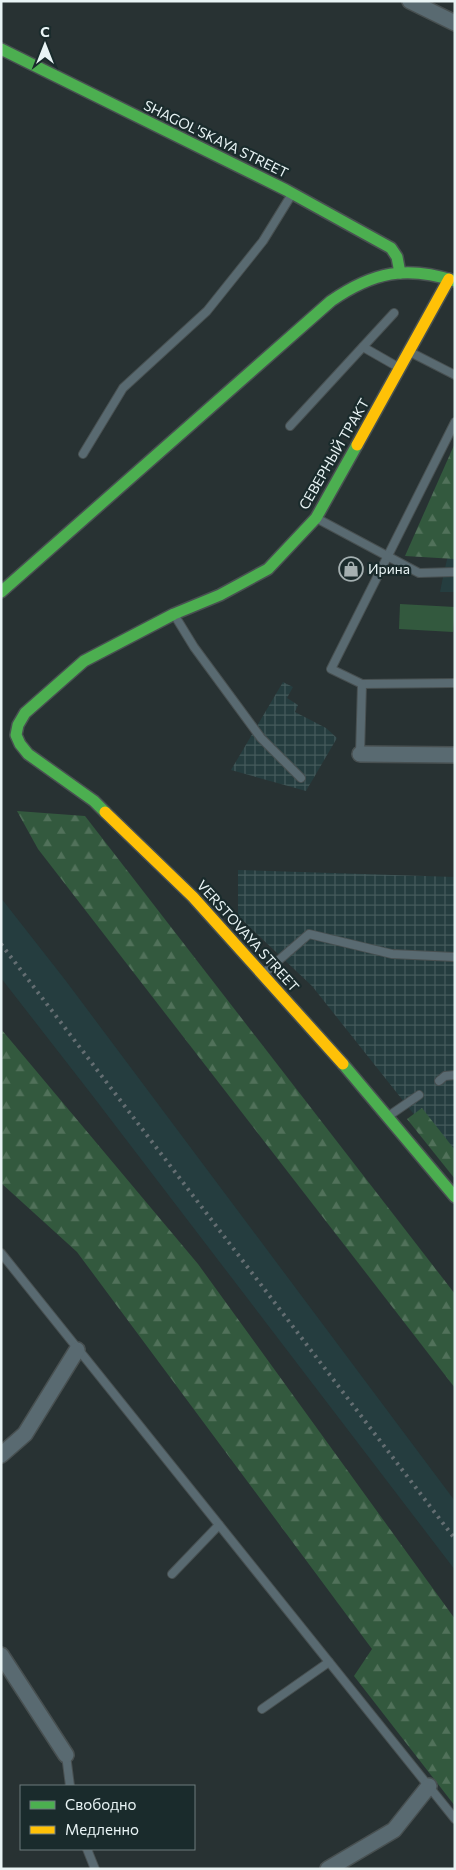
<svg xmlns="http://www.w3.org/2000/svg" width="456" height="1870" font-family="Commissioner,sans-serif">
<style>
.built{fill:#253d3f}
.industrial{fill:url(#industrial-grid)}
.forest{fill:url(#forest-firs)}
.pitch{fill:#33593e}
.lines{fill:none;stroke-linecap:round;stroke-linejoin:round}
.lane-casing{stroke:#485051;stroke-width:10}
.street-casing{stroke:#485051;stroke-width:18}
.fast-casing{stroke:#485051;stroke-width:14}
.slow-casing{stroke:#485051;stroke-width:14}
.lane{stroke:#596a71;stroke-width:8}
.street{stroke:#596a71;stroke-width:15}
.fast{stroke:#4caf50;stroke-width:11}
.slow{stroke:#ffc107;stroke-width:11}
.rail{stroke:#646e72;stroke-width:4;stroke-dasharray:2.5 5;stroke-linecap:butt}
.labels{text-anchor:middle;stroke-width:4.5;stroke-linejoin:round;paint-order:stroke}
.street-label{font-size:14px;fill:#e9f4f5;stroke:#1a2b2c}
.poi-label{font-size:14px;fill:#e9f4f5;stroke:#1a2b2c;text-anchor:start}
</style>
<defs>
<pattern id="industrial-grid" width="8" height="8" patternUnits="userSpaceOnUse" patternTransform="scale(1.25)"><rect width="8" height="8" fill="#253d3f"/><path d="M0 4h8M4 0v8" fill="none" stroke="#455a5b"/></pattern>
<pattern id="forest-firs" width="22" height="20" patternUnits="userSpaceOnUse" patternTransform="scale(1.25)"><rect width="22" height="20" fill="#33593e"/><path d="M5 1l3.5 6h-7zM16 11l3.5 6h-7z" fill="#51715a"/></pattern>
</defs>
<rect width="100%" height="100%" fill="#283233"/>
<!-- built -->
<g class="built">
<path d="M455,526V592H440L444,572Z"/>
<path d="M1,898L66,981L455,1501V1570L92,1095L1,978Z"/>
</g>
<!-- industrial -->
<g class="industrial">
<path d="M283,682L293,687L287,698L298,705L295,712L326,728L337,738L306,791L231,770Z"/>
<path d="M238,870L455,877V1166L312,986L238,916Z"/>
</g>
<!-- forest -->
<g class="forest">
<path d="M455,443V559L405,556Z"/>
<path d="M17,811L85,816L455,1294V1388L38,849Z"/>
<path d="M1,1029L198,1264L455,1619V1806L354,1676L372,1649L77,1252L1,1183Z"/>
<path d="M422,1108L455,1150V1179L407,1119Z"/>
</g>
<!-- pitch -->
<path class="pitch" d="M400,604L455,607L453,632L399,629Z"/>
<g class="lines">
<!-- lane casing -->
<g class="lane-casing">
<g id="lane">
<path d="M363,347L398,367"/>
<path d="M410,352L455,375"/>
<path d="M455,422L331,669L362,684L455,683"/>
<path d="M290,426L394,313"/>
<path d="M83,454L123,388L207,311L263,241L292,194"/>
<path d="M318,519L419,573L455,572"/>
<path d="M175,616L194,647L261,738L301,778"/>
<path d="M360,754L362,684"/>
<path d="M264,973L309,934L392,954L455,957"/>
<path d="M439,1081L445,1076L455,1075"/>
<path d="M390,1115L419,1095"/>
<path d="M1,1253L455,1819"/>
<path d="M172,1574L219,1525"/>
<path d="M262,1709L329,1662"/>
<path d="M66,1755L70,1786"/>
<path d="M87,1849L95,1869"/>
</g>
</g>
<!-- street casing -->
<g class="street-casing">
<g id="street">
<path d="M410,1L455,23"/>
<path d="M360,754L455,755"/>
<path d="M1,1455L25,1434L77,1350"/>
<path d="M1,1655L66,1755"/>
<path d="M328,1869L394,1830L429,1786"/>
</g>
</g>
<!-- fast casing -->
<g class="fast-casing">
<g id="fast">
<path d="M1,49L286,190L391,248L397,257L400,273"/>
<path d="M1,592L331,301C373,272 406,265 455,281"/>
<path d="M105,812L94,801L28,754L20,744L16,735L18,725L25,713L84,661L174,614L220,595L268,569L316,518L357,445"/>
<path d="M343,1064L455,1197"/>
</g>
</g>
<!-- slow casing -->
<g class="slow-casing">
<g id="slow">
<path d="M357,445L449,279"/>
<path d="M105,812L193,897L343,1064"/>
</g>
</g>
<!-- lane -->
<use href="#lane" class="lane"/>
<!-- street -->
<use href="#street" class="street"/>
<!-- fast -->
<use href="#fast" class="fast"/>
<!-- slow -->
<use href="#slow" class="slow"/>
<!-- rail -->
<path class="rail" d="M1,944L455,1539"/>
</g>
<!-- icons -->
<defs>
<g id="shop-ring" transform="scale(1.25)"><circle r="9.5" fill="#1a2b2c" stroke="#a5b0b1" stroke-width="1.5"/><path d="M-5-2.5h2.3a2.7 3.5 0 0 1 5.4 0H5L5.5 6h-11ZM-1.5-2.5h3a1.5 2.3 0 0 0-3 0Z" fill="#a5b0b1"/></g>
</defs>
<g fill-rule="evenodd">
<use href="#shop-ring" x="351" y="569"/>
</g>
<g class="labels">
<!-- street labels -->
<g class="street-label">
<text transform="translate(216 139) rotate(26)" y="5">SHAGOL'SKAYA STREET</text>
<text transform="translate(334 454) rotate(-60)" y="5">СЕВЕРНЫЙ ТРАКТ</text>
<text transform="translate(248 936) rotate(48)" y="5">VERSTOVAYA STREET</text>
</g>
<!-- poi labels -->
<g class="poi-label">
<text x="368" y="574">Ирина</text>
</g>
</g>
<!-- border -->
<rect width="456" height="1870" fill="none" stroke="#e9f4f5" stroke-width="5"/>
<!-- legend -->
<rect x="20" y="1785" width="175" height="65" fill="#1a2b2c" stroke="#6d7b7c"/>
<rect x="30" y="1801" width="25" height="8" fill="#4caf50" stroke="#6d7b7c"/>
<text x="65" y="1810" font-size="15" fill="#e9f4f5">Свободно</text>
<rect x="30" y="1826" width="25" height="8" fill="#ffc107" stroke="#6d7b7c"/>
<text x="65" y="1835" font-size="15" fill="#e9f4f5">Медленно</text>
<!-- north arrow -->
<g transform="translate(45 45)" stroke="#1a2b2c" stroke-width="4" paint-order="stroke">
<path d="M0-4L9 19L0 12L-9 19Z" fill="#e9f4f5"/>
<text y="-8" font-size="14" font-weight="bold" text-anchor="middle" fill="#e9f4f5">С</text>
</g>
</svg>
